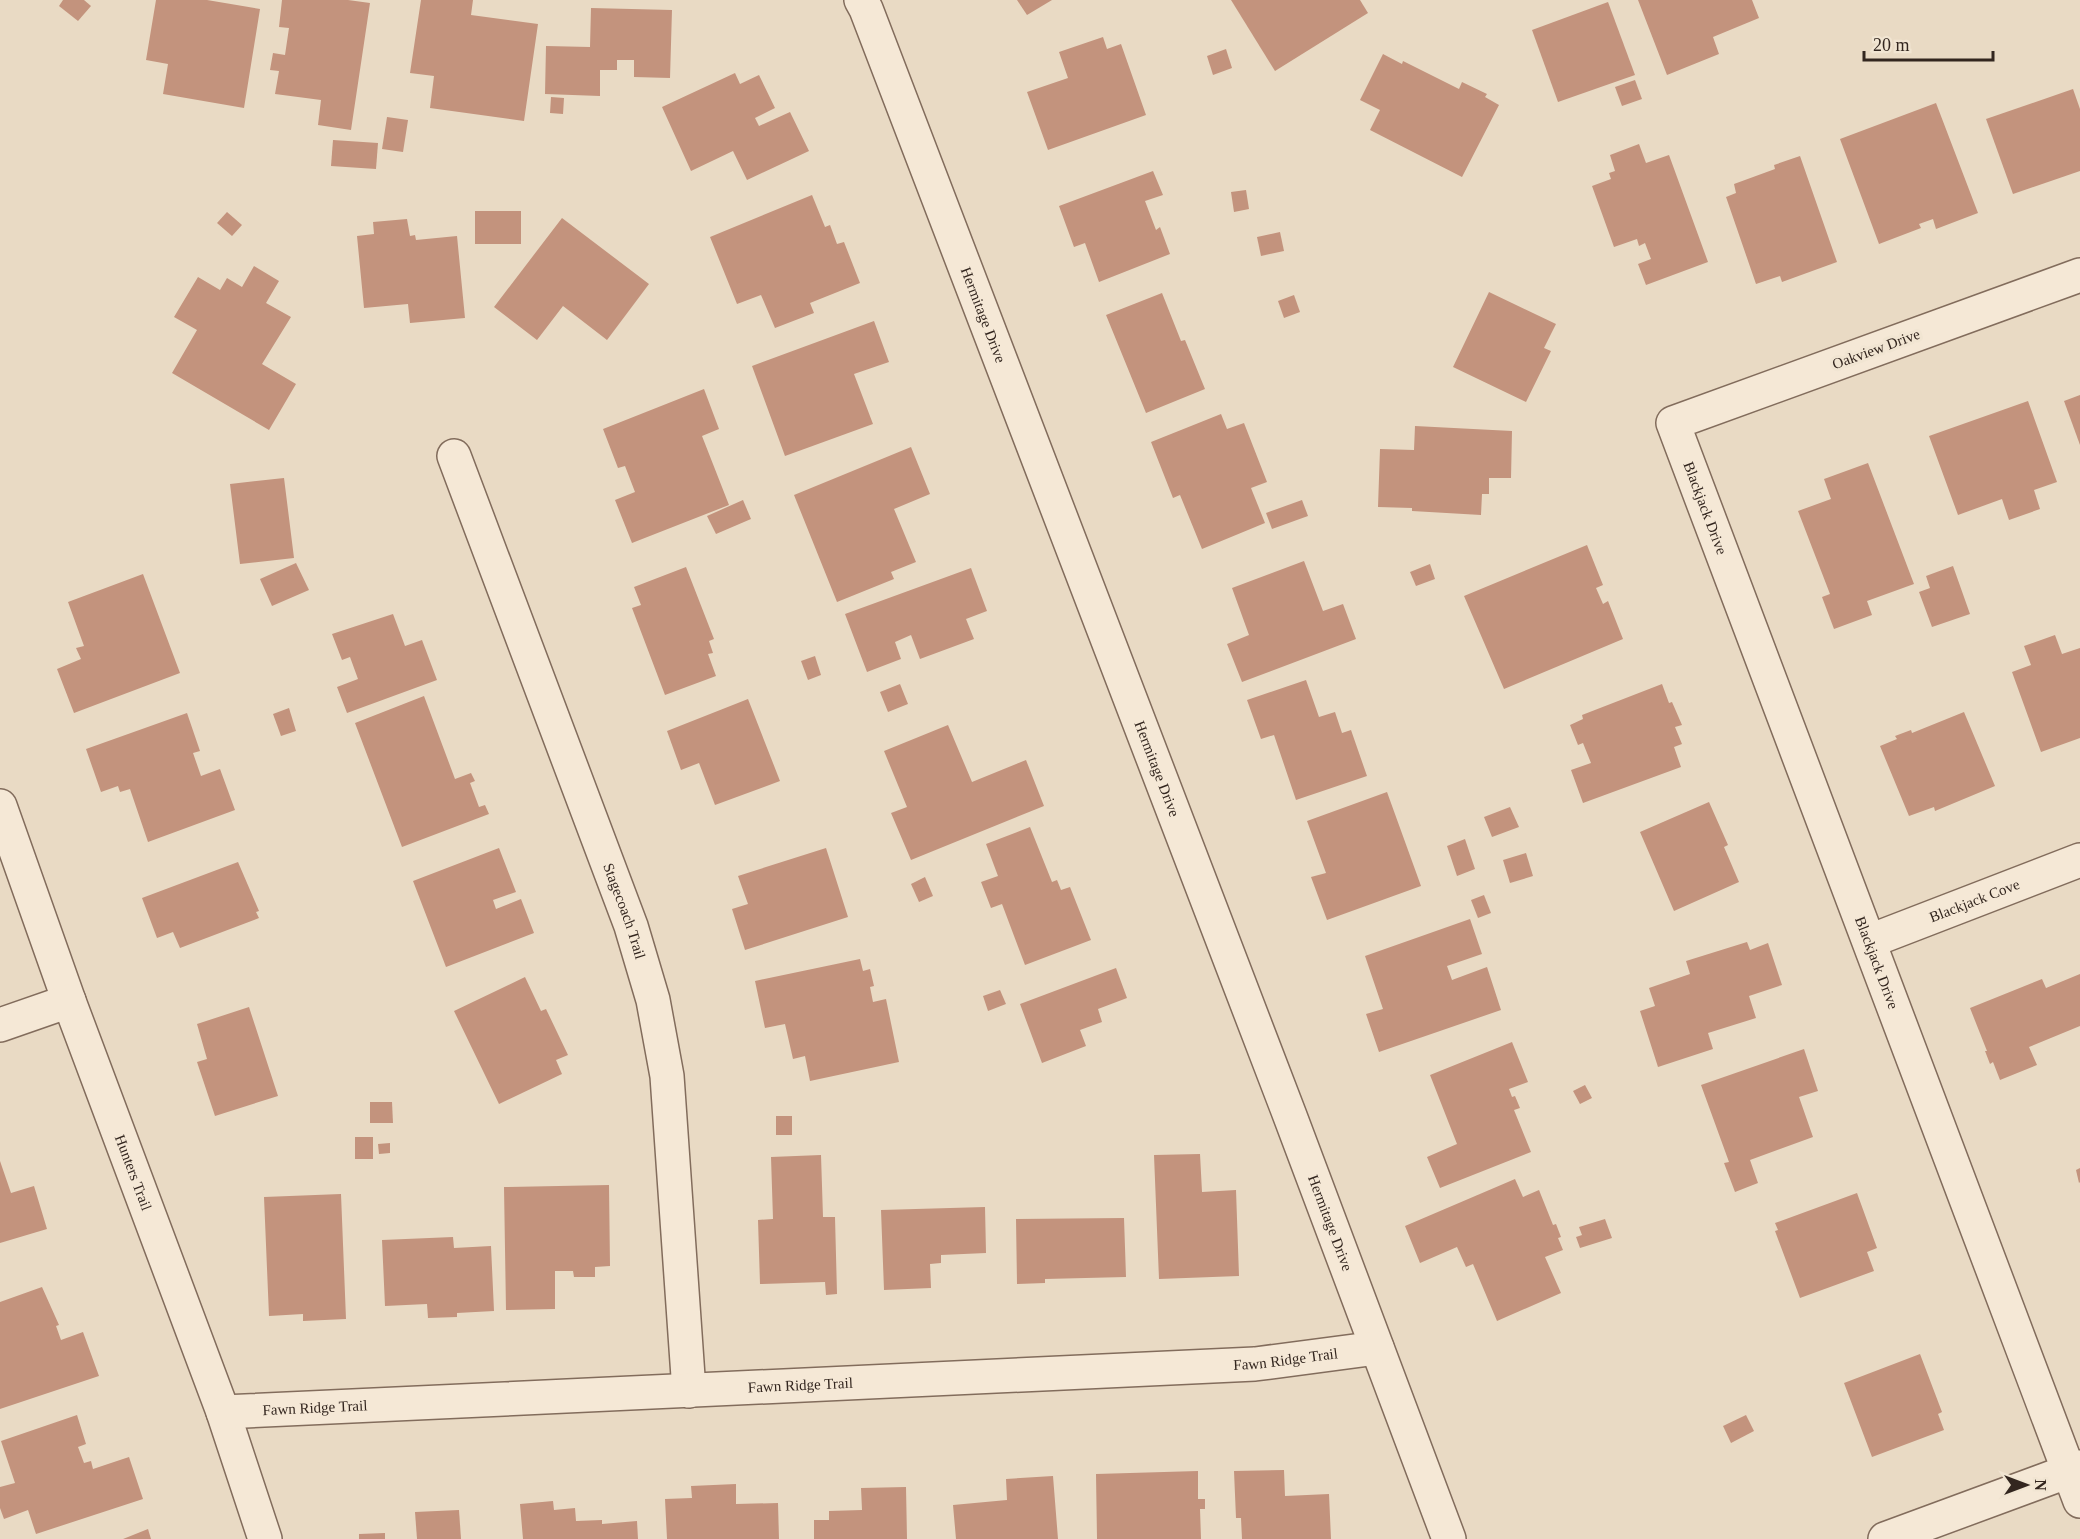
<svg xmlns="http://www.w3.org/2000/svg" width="2080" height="1539" font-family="Georgia,serif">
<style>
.building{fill:#c3937d}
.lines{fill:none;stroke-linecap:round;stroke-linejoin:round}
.minor-casing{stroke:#826c5c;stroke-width:36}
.minor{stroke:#f5e8d6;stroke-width:33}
.labels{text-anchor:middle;stroke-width:6;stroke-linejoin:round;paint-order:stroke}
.street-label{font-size:15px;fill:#33261f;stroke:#f1e5d2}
</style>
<rect width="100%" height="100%" fill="#e9dac4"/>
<!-- building -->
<g class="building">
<path d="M63,0H84L91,6L78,21L59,6Z"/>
<path d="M156,0H207L260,9L244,108L163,94L168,64L146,60Z"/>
<path d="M282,0H348L370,3L351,130L318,125L321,100L275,94L279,71L270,70L273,53L285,55L289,28L279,27Z"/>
<path d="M421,0H473L471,15L538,24L524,121L430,108L434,76L410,73Z"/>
<path d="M1017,0H1052L1027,15Z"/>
<path d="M1231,0H1360L1368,13L1275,71Z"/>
<path d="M1638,0H1752L1759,18L1713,37L1719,54L1667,75Z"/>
<path d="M1608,2L1635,75L1558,102L1532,30Z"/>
<path d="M591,8L672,10L670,78L634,77V60H617V70H600V96L545,94L546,46L590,47Z"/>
<path d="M1103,37L1107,49L1121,44L1146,115L1048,150L1027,92L1068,78L1059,52Z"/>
<path d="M1226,49L1232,68L1213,75L1207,56Z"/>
<path d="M1383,54L1402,64L1403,61L1459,89L1462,82L1487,94L1485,97L1499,105L1462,177L1370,130L1380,110L1360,100Z"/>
<path d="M735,73L740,84L759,75L775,108L755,118L759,126L790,112L809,151L747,180L733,151L691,171L662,107Z"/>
<path d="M1635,80L1642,99L1622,106L1615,87Z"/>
<path d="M2073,89L2080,109V171L2013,194L1986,119Z"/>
<path d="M551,97L564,98L563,114L550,113Z"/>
<path d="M1936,103L1978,213L1936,229L1933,219L1919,224L1921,228L1879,244L1840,139Z"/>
<path d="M387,117L408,120L403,152L382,149Z"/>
<path d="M333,140L378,143L376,169L331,166Z"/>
<path d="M1639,144L1646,163L1669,155L1708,262L1646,285L1638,264L1651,259L1645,243L1639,246L1637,239L1614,247L1592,186L1611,179L1609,173L1615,171L1610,155Z"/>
<path d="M1800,156L1837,262L1782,282L1780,276L1756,284L1726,197L1736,193L1734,184L1775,169L1774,165Z"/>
<path d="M1153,171L1163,195L1145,201L1156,230L1160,227L1170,254L1099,282L1085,243L1074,247L1059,206Z"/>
<path d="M1246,190L1249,209L1234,212L1231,192Z"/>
<path d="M812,195L825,227L830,225L837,244L844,242L860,283L810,303L814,313L775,328L761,295L737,304L710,237Z"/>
<rect x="475" y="211" width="46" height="33"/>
<path d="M227,212L242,225L232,236L217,223Z"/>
<path d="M562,218L649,284L607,340L563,306L537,340L494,307Z"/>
<path d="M407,219L410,236L415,235L416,240L457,236L465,318L410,323L408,304L364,308L357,236L374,234L373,222Z"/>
<path d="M1280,232L1284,251L1261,256L1257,237Z"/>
<path d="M254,266L279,281L266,303L291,317L262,364L296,384L269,430L172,373L197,330L174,317L198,277L220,290L227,278L242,287Z"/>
<path d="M1489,292L1556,324L1544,348L1551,351L1526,402L1453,367Z"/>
<path d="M1162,293L1181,341L1185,340L1205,389L1146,413L1106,315Z"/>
<path d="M1294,295L1300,312L1284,318L1278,301Z"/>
<path d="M874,321L889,362L854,374L873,424L785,456L752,366Z"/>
<path d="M704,389L719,429L702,436L729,505L632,543L615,500L635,492L625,466L618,468L603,429Z"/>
<path d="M2080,395V445L2064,401Z"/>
<path d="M2028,401L2057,482L2034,490L2040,509L2009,520L2002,499L1958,515L1929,436Z"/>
<path d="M1221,414L1227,429L1244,423L1267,482L1251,488L1265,523L1202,549L1180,495L1173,498L1151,442Z"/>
<path d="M1415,426L1512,431L1511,478H1489V494H1482L1481,515L1412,511V508L1378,507L1380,449L1414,450Z"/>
<path d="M911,447L930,494L894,509L916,562L891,572L894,579L837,602L794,495Z"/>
<path d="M1868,463L1914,584L1867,601L1872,615L1834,629L1822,597L1830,594L1798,511L1831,499L1824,479Z"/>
<path d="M284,478L294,558L240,564L230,484Z"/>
<path d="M743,500L751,519L716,534L707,516Z"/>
<path d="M1302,500L1308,516L1272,529L1266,513Z"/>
<path d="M1587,545L1603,585L1596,588L1603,604L1608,601L1623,639L1504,689L1464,596Z"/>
<path d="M1304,561L1323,611L1343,604L1356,639L1242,682L1227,644L1249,635L1232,588Z"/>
<path d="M296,563L309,590L272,606L260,579Z"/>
<path d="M1430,564L1435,579L1416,586L1410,572Z"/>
<path d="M1953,566L1970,614L1932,627L1919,592L1930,588L1926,576Z"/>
<path d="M686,567L714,639L709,641L713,653L708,654L716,676L665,695L632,608L641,605L634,587Z"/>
<path d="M971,568L987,611L966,619L974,639L920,659L911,635L895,642L901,659L867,672L845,614Z"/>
<path d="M143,574L180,673L74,713L57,669L81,659L76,648L84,646L68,602Z"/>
<path d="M393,614L405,646L422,640L437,680L347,713L337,687L358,679L350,657L342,660L332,634Z"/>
<path d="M2055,635L2062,654L2080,648V738L2041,752L2012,672L2031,665L2024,646Z"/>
<path d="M815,656L821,675L808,680L801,661Z"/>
<path d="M1306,680L1319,717L1335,712L1342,733L1351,730L1367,776L1296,800L1274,735L1261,739L1247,700Z"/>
<path d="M900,684L908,704L888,712L880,692Z"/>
<path d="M1662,684L1669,703L1672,702L1682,725L1675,727L1682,744L1674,747L1681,767L1583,803L1571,770L1591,763L1583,743L1578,745L1570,725L1583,719L1582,715Z"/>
<path d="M424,696L455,779L471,773L475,781L470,783L479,807L485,805L489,814L402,847L355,723Z"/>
<path d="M748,699L780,781L715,805L699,763L681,770L667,731Z"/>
<path d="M289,708L296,731L281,736L273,714Z"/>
<path d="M1964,712L1995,786L1935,811L1934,807L1909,816L1880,746L1897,739L1895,736L1911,730L1912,733Z"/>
<path d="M187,713L200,751L193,753L201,776L220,769L235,810L148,842L130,789L120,792L118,786L101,792L86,749Z"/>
<path d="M948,725L972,782L1026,760L1044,806L911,860L891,813L907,807L884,751Z"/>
<path d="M1387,792L1421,886L1327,920L1311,877L1326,873L1307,821Z"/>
<path d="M1709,802L1728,845L1724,847L1739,882L1674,911L1640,832Z"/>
<path d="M1510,807L1519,827L1492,837L1484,817Z"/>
<path d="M1030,827L1052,882L1057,880L1061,890L1070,887L1091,940L1025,965L1002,904L991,908L981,882L998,876L986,844Z"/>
<path d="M1465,839L1475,869L1457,876L1447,846Z"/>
<path d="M499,848L516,892L493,900L496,909L521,899L534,933L446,967L413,881Z"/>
<path d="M826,848L848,917L745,950L732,909L748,904L738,876Z"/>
<path d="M1526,853L1533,876L1510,883L1503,860Z"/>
<path d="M238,862L259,911L256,912L259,918L180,948L173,932L157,938L142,898Z"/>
<path d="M925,877L933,896L919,902L911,884Z"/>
<path d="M1484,895L1491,913L1478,918L1471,900Z"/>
<path d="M1470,919L1482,954L1447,966L1452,980L1487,967L1501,1010L1379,1052L1366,1014L1383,1009L1365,956Z"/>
<path d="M1747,942L1750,950L1768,943L1782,985L1749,996L1756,1018L1708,1033L1713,1049L1658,1067L1640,1011L1655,1006L1649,988L1690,974L1686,961Z"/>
<path d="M860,959L863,971L870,969L874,986L870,987L873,1002L886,999L899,1062L810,1081L805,1056L793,1059L785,1024L765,1028L755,981Z"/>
<path d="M1116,968L1127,998L1098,1009L1102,1022L1080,1030L1086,1046L1042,1063L1020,1004Z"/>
<path d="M2080,974V1026L2029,1047L2037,1065L2000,1080L1993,1062L1990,1064L1985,1051H1987L1970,1008L2042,979L2046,988Z"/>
<path d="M525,977L541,1011L546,1009L568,1055L556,1060L562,1074L499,1104L454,1011Z"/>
<path d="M1000,990L1006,1004L988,1011L983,996Z"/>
<path d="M249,1007L278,1096L215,1116L197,1062L207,1059L197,1024Z"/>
<path d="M1512,1042L1528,1082L1509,1089L1512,1097L1515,1096L1520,1108L1514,1110L1531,1152L1440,1188L1427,1157L1457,1144L1430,1075Z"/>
<path d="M1804,1049L1818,1091L1799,1097L1813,1137L1750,1160L1758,1183L1735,1192L1724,1163L1729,1162L1701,1085Z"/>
<path d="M1585,1085L1592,1098L1580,1104L1573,1091Z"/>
<path d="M370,1102H392L393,1123H370Z"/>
<rect x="776" y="1116" width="16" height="19"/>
<rect x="355" y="1137" width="18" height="22"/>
<path d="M390,1143V1153L379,1154L378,1144Z"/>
<path d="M1200,1154L1202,1192L1236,1190L1239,1276L1159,1279L1154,1155Z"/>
<path d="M821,1155L823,1217H835L837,1294L826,1295L825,1282L760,1284L758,1220L773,1219L771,1157Z"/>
<path d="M0,1161L11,1193L34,1186L47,1229L0,1243Z"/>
<path d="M2080,1168V1182L2079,1183L2076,1170Z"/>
<path d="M1515,1179L1523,1197L1539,1190L1553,1225L1556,1224L1561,1237L1558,1238L1563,1250L1545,1257L1561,1293L1497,1321L1473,1264L1466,1267L1457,1247L1420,1263L1405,1226Z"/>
<path d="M609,1185L610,1266L595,1267V1277H574L573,1271H555V1309L506,1310L504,1187Z"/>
<path d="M1857,1193L1877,1248L1867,1252L1874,1271L1800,1298L1775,1231L1778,1230L1775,1223Z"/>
<path d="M341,1194L346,1319L303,1321V1314L269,1316L264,1197Z"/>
<path d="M985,1207L986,1253L941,1255V1263L930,1264L931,1288L884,1290L881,1210Z"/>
<path d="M1124,1218L1126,1277L1045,1279V1283L1017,1284L1016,1219Z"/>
<path d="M1605,1219L1612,1238L1580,1248L1576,1237L1582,1235L1579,1227Z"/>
<path d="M453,1237L454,1248L491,1246L494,1311L457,1313V1317L428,1318L427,1304L385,1306L382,1240Z"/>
<path d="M42,1287L59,1325L56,1326L61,1340L83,1332L99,1376L0,1409V1302Z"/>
<path d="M1920,1354L1942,1412L1938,1414L1944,1430L1872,1457L1844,1383Z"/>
<path d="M77,1415L86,1444L78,1447L84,1463L91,1461L93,1469L129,1457L143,1499L36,1534L28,1510L4,1519L0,1508V1487L15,1483L1,1441Z"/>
<path d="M1746,1415L1754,1431L1731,1443L1723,1426Z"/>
<path d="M1284,1470L1285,1496L1329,1494L1331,1539H1242L1241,1518H1236L1234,1471Z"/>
<path d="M1198,1471V1499H1205V1509H1200L1201,1539H1097L1096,1474Z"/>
<path d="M1053,1476L1058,1539H956L953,1505L1007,1500L1006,1479Z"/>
<path d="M736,1484V1504L778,1503L779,1539H667L665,1499L692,1498L691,1486Z"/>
<path d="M906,1487L907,1539H814V1520H829V1511L862,1510L861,1488Z"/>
<path d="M553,1501L554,1510L575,1508L576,1521L602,1520V1524L637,1521L638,1539H523L520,1504Z"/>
<path d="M459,1510L461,1539H417L415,1512Z"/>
<path d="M148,1529L151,1539H123Z"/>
<path d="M385,1533V1539H359V1534Z"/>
</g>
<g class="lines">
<!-- minor casing -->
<g class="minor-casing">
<g id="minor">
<path id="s1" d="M861,0L866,9L1290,1116L1449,1539"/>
<path id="s2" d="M2080,275L1673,423L2080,1501"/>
<path id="s3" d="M454,456L631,926L653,1000L667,1076L689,1391"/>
<path id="s4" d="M0,806L69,1001L223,1412L265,1539"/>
<path id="s5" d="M1870,941L2080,860"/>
<path d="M0,1025L69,1001"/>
<path id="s6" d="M223,1412L1255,1364L1377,1348"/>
<path d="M1885,1539L2080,1467"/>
</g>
</g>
<!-- minor -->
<use href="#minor" class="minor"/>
</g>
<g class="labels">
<!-- street labels -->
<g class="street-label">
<text dy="5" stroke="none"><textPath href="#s1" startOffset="338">Hermitage Drive</textPath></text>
<text transform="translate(1876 349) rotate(-20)" y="5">Oakview Drive</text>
<text dy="5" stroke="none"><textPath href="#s2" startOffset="524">Blackjack Drive</textPath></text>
<text dy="5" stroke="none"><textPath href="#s1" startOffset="824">Hermitage Drive</textPath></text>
<text dy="5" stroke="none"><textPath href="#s5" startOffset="112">Blackjack Cove</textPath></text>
<text dy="5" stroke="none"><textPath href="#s3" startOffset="486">Stagecoach Trail</textPath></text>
<text dy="5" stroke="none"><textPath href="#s2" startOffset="1010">Blackjack Drive</textPath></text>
<text dy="5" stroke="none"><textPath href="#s4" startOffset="390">Hunters Trail</textPath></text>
<text dy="5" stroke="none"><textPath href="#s1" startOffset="1310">Hermitage Drive</textPath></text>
<text dy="5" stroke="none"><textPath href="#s6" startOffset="1064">Fawn Ridge Trail</textPath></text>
<text dy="5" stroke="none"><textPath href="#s6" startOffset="578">Fawn Ridge Trail</textPath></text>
<text dy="5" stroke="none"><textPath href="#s6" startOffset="92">Fawn Ridge Trail</textPath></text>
</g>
</g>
<!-- north arrow -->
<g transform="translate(2026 1485) rotate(90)" stroke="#f1e5d2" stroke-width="4.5" paint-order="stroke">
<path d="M0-4.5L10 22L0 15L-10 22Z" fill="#33261f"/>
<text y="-9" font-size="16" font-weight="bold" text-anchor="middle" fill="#33261f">N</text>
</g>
<!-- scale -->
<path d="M1864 51v9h129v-9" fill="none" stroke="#33261f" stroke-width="3"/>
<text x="1873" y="51" font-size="18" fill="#33261f" stroke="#f1e5d2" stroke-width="4.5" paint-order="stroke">20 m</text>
</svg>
